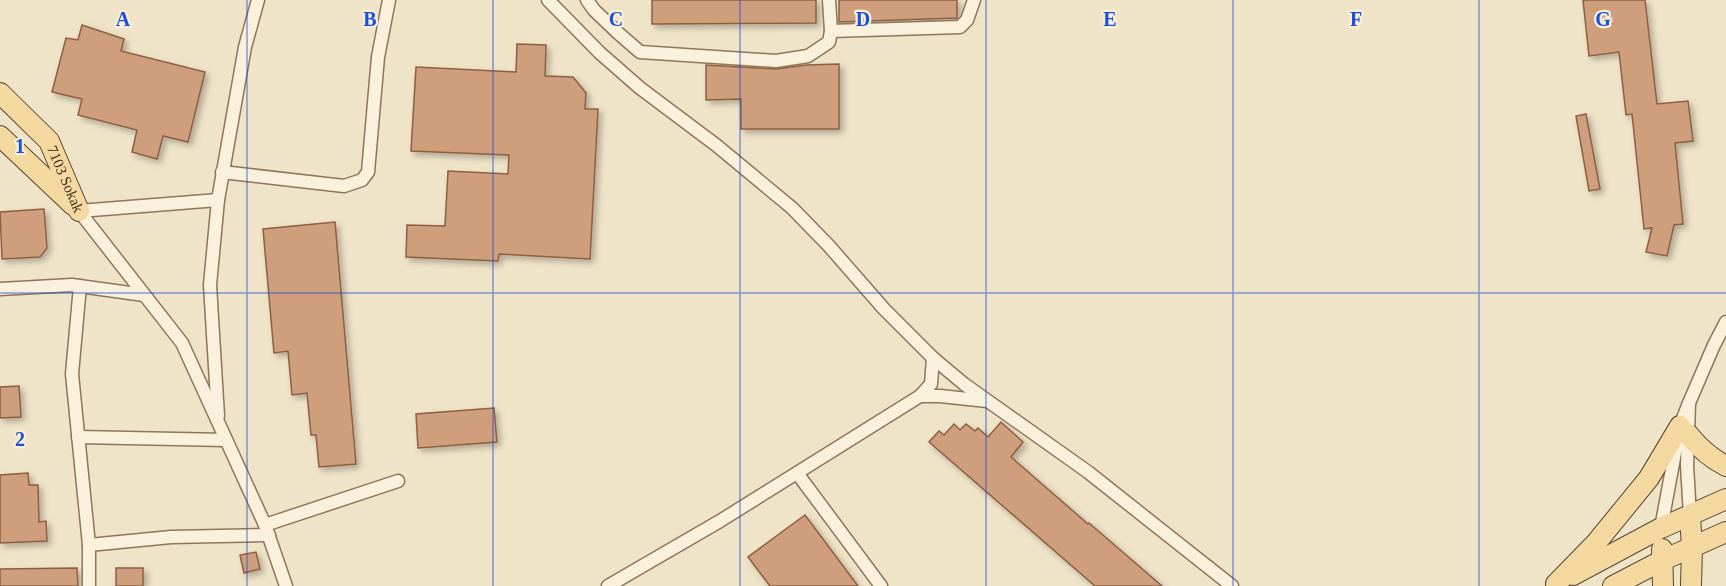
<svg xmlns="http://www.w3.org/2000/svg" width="1726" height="586" font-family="Georgia,serif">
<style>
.building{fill:#cf9f7d;stroke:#8d5f41;stroke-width:1.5;filter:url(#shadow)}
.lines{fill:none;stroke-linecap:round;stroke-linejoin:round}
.minor-casing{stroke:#8d765c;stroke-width:15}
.primary-casing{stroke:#5b4430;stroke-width:22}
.minor{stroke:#faf1dc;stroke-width:12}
.primary{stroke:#f3d9a0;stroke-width:20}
.grid{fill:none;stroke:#1d4ed8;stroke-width:1.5;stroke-opacity:0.55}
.labels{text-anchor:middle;stroke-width:4.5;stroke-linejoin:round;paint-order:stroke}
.street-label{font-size:15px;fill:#3d2e20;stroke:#f7eed8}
.grid-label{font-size:20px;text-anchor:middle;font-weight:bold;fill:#1d4ed8;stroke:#f7eed8;stroke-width:4.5;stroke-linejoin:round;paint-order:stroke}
</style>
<defs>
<filter id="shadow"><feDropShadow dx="3.5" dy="3.5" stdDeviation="3" flood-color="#0004"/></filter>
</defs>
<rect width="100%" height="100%" fill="#f0e4c8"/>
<!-- building -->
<g class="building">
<path d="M652,0H816V23L652,24Z"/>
<path d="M839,0H957V18L839,22Z"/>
<path d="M1583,0H1645L1657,104L1688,101L1693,141L1675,143L1683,224L1674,225L1667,256L1646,252L1652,228L1644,229L1632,114L1626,115L1619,52L1589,56Z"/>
<path d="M82,25L124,39L121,51L205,72L188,142L163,136L157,159L132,152L137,130L78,115L82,99L52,92L66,38L78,40Z"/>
<path d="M517,44L546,45L545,76L573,77L586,93L585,109H598L590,259L499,254L498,261L406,257L407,225L445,226L448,171L508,174L509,155L411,151L416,67L516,72Z"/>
<path d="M839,64V129H741V99L706,100V65L776,69L806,65Z"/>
<path d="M1586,114L1600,189L1589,191L1576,116Z"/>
<path d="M44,209L47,248L40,257L2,259L0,212Z"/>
<path d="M335,222L356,464L319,467L316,435H311L307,393L292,395L288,351L274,353L263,229Z"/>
<path d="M19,386L21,417L0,418V387Z"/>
<path d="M494,408L497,442L418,448L416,414Z"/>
<path d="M1001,422L1023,442L1011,457L1088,524L1089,523L1162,586H1095L929,442L939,431L944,435L954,424L960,430L966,424L975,431L978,428L988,437Z"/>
<path d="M28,473L29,485H38L39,522L46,521L47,541L0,543V475Z"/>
<path d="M805,515L858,586H770L748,557Z"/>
<path d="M256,552L260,569L244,573L240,555Z"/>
<path d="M77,568L78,586H0V569Z"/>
<rect x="116" y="568" width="27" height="18"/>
</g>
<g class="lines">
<!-- minor casing -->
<g class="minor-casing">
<g id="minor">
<path d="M548,0L600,53L640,88L716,145L792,208L829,246L884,309L933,358L964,384L1088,472L1232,586"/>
<path d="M587,0L594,10L617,32L640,52L776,61L808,56L829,42L831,31L829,0"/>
<path d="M831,31L960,27L967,20L974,0"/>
<path d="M222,172L344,186L362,180L368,172L378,57L389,0"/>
<path d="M79,211L182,343L265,525L286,586"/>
<path d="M79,211L218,200"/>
<path d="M80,286L72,374L89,545V586"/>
<path d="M0,289L72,285L144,295"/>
<path d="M920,396H940L987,401"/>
<path d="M1689,403L1714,345L1726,322"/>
<path d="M218,416L210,285L218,200L245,47L258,0"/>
<path d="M78,437L226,440"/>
<path d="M797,473L881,586"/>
<path d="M265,525L398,481"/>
<path d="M1661,528L1680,426L1689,403L1687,465L1690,516"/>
<path d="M89,545L171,537L269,535"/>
<path d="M608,586L720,521L920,396L931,384L933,358"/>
</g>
</g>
<!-- primary casing -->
<g class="primary-casing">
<g id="primary">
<path id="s1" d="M0,93L49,141L79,211"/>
<path d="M0,136L73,205"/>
<path d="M1688,434C1699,448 1710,458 1726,466"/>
<path d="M1690,516L1692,547L1691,586"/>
<path d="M1662,549L1663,586"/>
<path d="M1573,575L1661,528L1726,499"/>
<path d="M1556,584L1596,543L1649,478L1680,426"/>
<path d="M1613,586L1663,560L1726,532"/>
</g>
</g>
<!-- minor -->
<use href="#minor" class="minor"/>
<!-- primary -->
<use href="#primary" class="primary"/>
</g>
<!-- grid -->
<path class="grid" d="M247,0V586M493,0V586M740,0V586M986,0V586M1233,0V586M1479,0V586M0,293H1726"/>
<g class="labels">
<!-- street labels -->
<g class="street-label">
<text dy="5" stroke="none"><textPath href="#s1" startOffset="110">7103 Sokak</textPath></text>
</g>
</g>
<g class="grid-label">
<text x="123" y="26">A</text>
<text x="370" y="26">B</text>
<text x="616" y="26">C</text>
<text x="863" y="26">D</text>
<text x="1110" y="26">E</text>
<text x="1356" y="26">F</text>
<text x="1603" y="26">G</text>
<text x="20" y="153">1</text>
<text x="20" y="446">2</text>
</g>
</svg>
